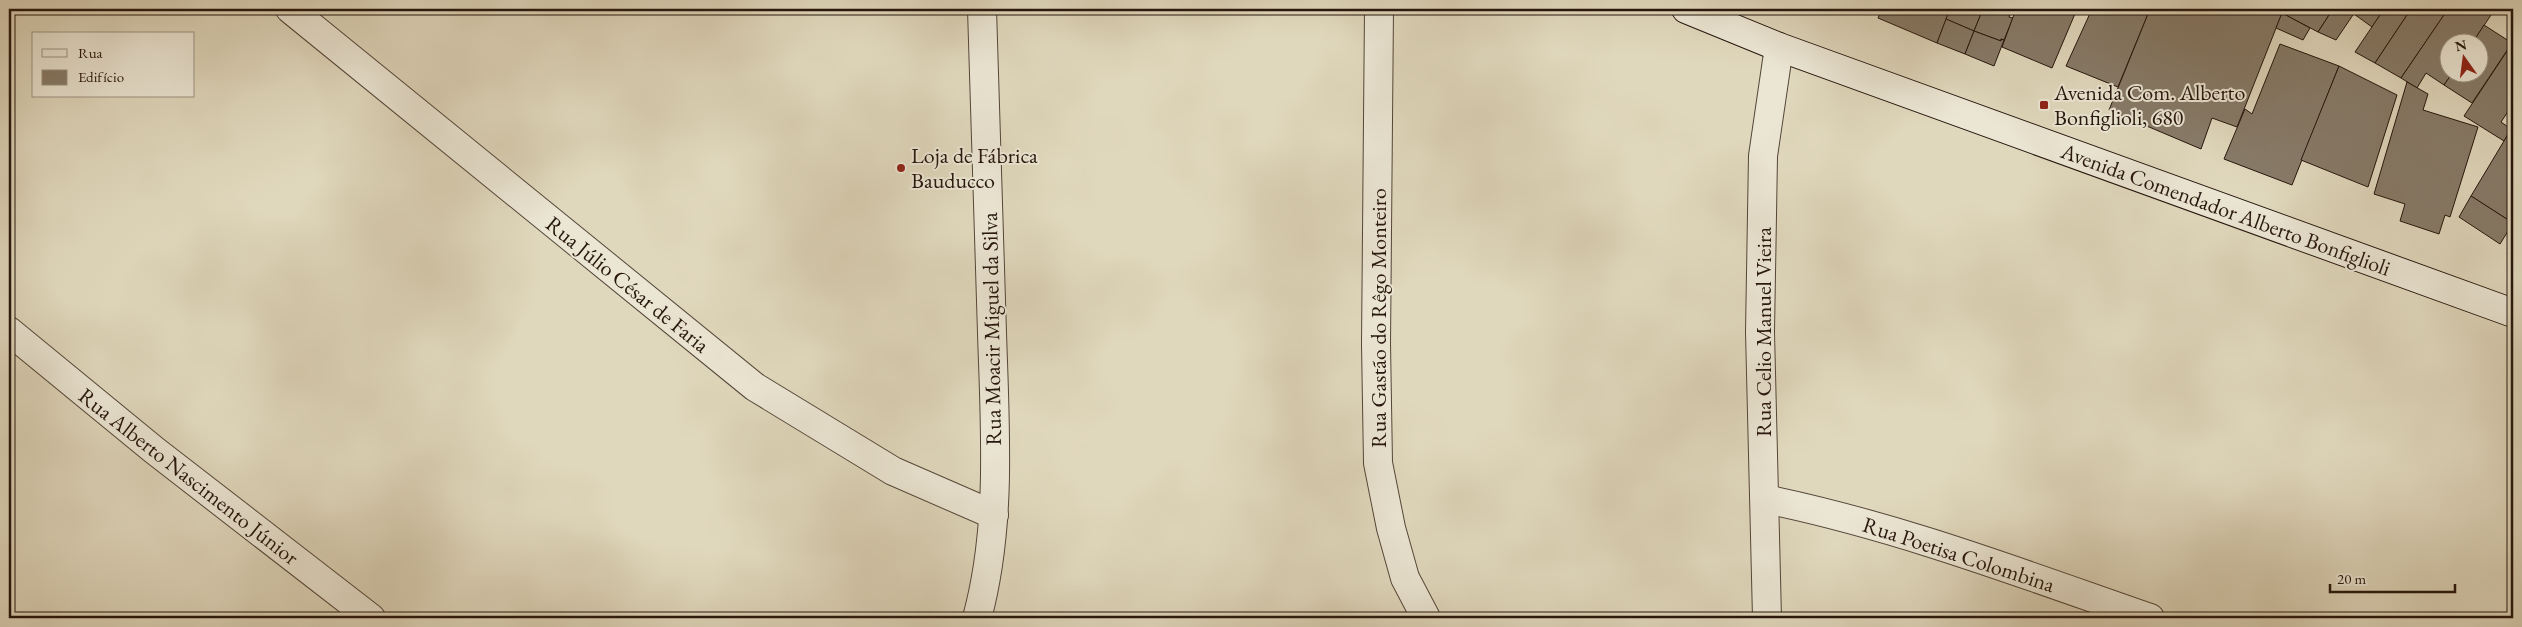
<svg xmlns="http://www.w3.org/2000/svg" width="2522" height="627" font-family="'EB Garamond',serif">
<style>
.building{fill:#877b69;stroke:#26160d}
.lines{fill:none;stroke-linecap:round;stroke-linejoin:round}
.minor-casing{stroke:#544639;stroke-width:30}
.tertiary-casing{stroke:#544639;stroke-width:30}
.secondary-casing{stroke:#26160d;stroke-width:30}
.minor{stroke:#ebe6d4;stroke-width:28}
.tertiary{stroke:#ebe6d4;stroke-width:28}
.secondary{stroke:#ebe6d4;stroke-width:28}
.poi-dot{fill:#8f2418;stroke:#ebe6d4;stroke-width:2}
.labels{text-anchor:middle;stroke-width:4;stroke-linejoin:round;paint-order:stroke}
.poi-label{font-size:22px;fill:#26160d;stroke:#ebe6d4;text-anchor:start}
.street-label{font-size:22px;fill:#26160d;stroke:#ebe6d4}
</style>
<rect width="100%" height="100%" fill="#e0d8bd"/>
<filter id="stains"><feTurbulence type="fractalNoise" baseFrequency=".004" numOctaves="4"/><feColorMatrix values="0 0 0 0 .2 0 0 0 0 .09 0 0 0 0 .02 0 0 0 .5 -.17"/></filter>
<radialGradient id="worn" r=".72"><stop offset=".6" stop-color="#630" stop-opacity="0"/><stop offset="1" stop-color="#630" stop-opacity=".3"/></radialGradient>
<!-- building -->
<g class="building">
<path d="M1882,9H1950L1937,43L1878,18Z"/>
<path d="M1950,9H1983L1974,31L1946,19Z"/>
<path d="M1983,9H2012L2009,17L2013,18L2004,40L2001,39V41L1974,31Z"/>
<path d="M2016,9H2077L2052,68L2002,47Z"/>
<path d="M2092,9H2150L2118,87L2066,66Z"/>
<path d="M2150,9H2270L2282,13L2237,127L2212,118L2201,149L2109,110Z"/>
<path d="M2284,9H2333L2318,32L2282,13Z"/>
<path d="M2333,9H2357L2336,40L2318,32Z"/>
<path d="M2357,9H2384L2372,27L2354,14Z"/>
<path d="M2384,9H2411L2375,63L2355,52Z"/>
<path d="M2411,9H2448L2401,78L2375,63Z"/>
<path d="M2448,9H2495L2473,42H2450V72H2453L2444,85L2426,73L2417,88L2401,78Z"/>
<path d="M2282,13L2310,28L2303,40L2276,28Z"/>
<path d="M1946,19L1974,31L1965,54L1937,43Z"/>
<path d="M2484,25L2512,43L2472,103L2444,85L2453,72H2480V42H2473Z"/>
<path d="M1974,31L2001,41V39L2004,40L1994,66L1965,54Z"/>
<path d="M2513,42V104L2501,122L2511,129L2504,141L2464,116Z"/>
<path d="M2280,44L2339,66L2292,185L2224,159L2245,109L2252,114Z"/>
<path d="M2339,66L2397,95L2368,187L2301,160Z"/>
<path d="M2407,82L2428,94L2423,110L2478,127L2450,217L2445,215L2439,234L2400,221L2405,204L2374,194Z"/>
<path d="M2513,126V223L2471,196Z"/>
<path d="M2471,196L2513,223L2500,244L2459,217Z"/>
<path d="M2513,243V256L2507,254Z"/>
</g>
<g class="lines">
<!-- minor casing -->
<g class="minor-casing">
<g id="minor">
<path d="M290,9L755,387L893,471L994,515"/>
<path d="M1379,9L1376,344L1378,463L1391,528L1405,578L1426,618"/>
<path d="M9,331L154,450L371,618"/>
<path d="M1765,499C1897,526 2023,574 2150,618"/>
<path d="M1767,618L1760,332L1763,156L1779,47"/>
</g>
</g>
<!-- tertiary casing -->
<g class="tertiary-casing">
<path id="tertiary" d="M977,618C1002,526 995,428 992,333C989,225 985,117 982,9"/>
</g>
<!-- secondary casing -->
<g class="secondary-casing">
<path id="secondary" d="M1686,9L1779,47L2513,313"/>
</g>
<!-- minor -->
<use href="#minor" class="minor"/>
<!-- tertiary -->
<use href="#tertiary" class="tertiary"/>
<!-- secondary -->
<use href="#secondary" class="secondary"/>
</g>
<!-- markers -->
<g class="poi-dot">
<rect x="2039" y="100" width="10" height="10" rx="2.5"/>
<circle cx="901" cy="168" r="5"/>
</g>
<g class="labels">
<!-- poi labels -->
<g class="poi-label">
<text x="2054" y="100">Avenida Com. Alberto<tspan x="2054" dy="25">Bonfiglioli, 680</tspan></text>
<text x="911" y="163">Loja de Fábrica<tspan x="911" dy="25">Bauducco</tspan></text>
</g>
<!-- street labels -->
<g class="street-label">
<text transform="translate(2226 209) rotate(20)" y="8">Avenida Comendador Alberto Bonfiglioli</text>
<text transform="translate(628 284) rotate(39)" y="8">Rua Júlio César de Faria</text>
<text transform="translate(1378 318) rotate(-90)" y="8">Rua Gastão do Rêgo Monteiro</text>
<text transform="translate(991 329) rotate(-91)" y="8">Rua Moacir Miguel da Silva</text>
<text transform="translate(1763 332) rotate(-90)" y="8">Rua Celio Manuel Vieira</text>
<text transform="translate(189 476) rotate(38)" y="8">Rua Alberto Nascimento Júnior</text>
<text transform="translate(1959 554) rotate(18)" y="8">Rua Poetisa Colombina</text>
</g>
</g>
<!-- margin -->
<rect width="2522" height="627" fill="none" stroke="#e0d8bd" stroke-width="30"/>
<rect x="10" y="10" width="2502" height="607" fill="none" stroke="#26160d" stroke-width="2.5"/>
<rect x="15" y="15" width="2492" height="597" fill="none" stroke="#26160d"/>
<!-- legend -->
<rect x="32" y="32" width="162" height="65" fill="#ebe6d4" stroke="#9c9384"/>
<rect x="42" y="49" width="25" height="8" fill="#ebe6d4" stroke="#9c9384"/>
<text x="78" y="58" font-size="15" fill="#26160d">Rua</text>
<rect x="42" y="70" width="25" height="15" fill="#877b69" stroke="#9c9384"/>
<text x="78" y="82" font-size="15" fill="#26160d">Edifício</text>
<!-- north arrow -->
<g transform="translate(2464 58) rotate(346)"><circle r="24" fill="#ebe6d4" stroke="#9c9384"/>
<path d="M0-4L9 19L0 12L-9 19Z" fill="#8f2418"/>
<text y="-8" font-size="14" font-weight="bold" text-anchor="middle" fill="#26160d">N</text>
</g>
<!-- scale -->
<path d="M2330 584v8h125v-8" fill="none" stroke="#26160d" stroke-width="2.5"/>
<text x="2337" y="584" font-size="15" fill="#26160d" stroke="#ebe6d4" stroke-width="4" paint-order="stroke">20 m</text>
<rect width="100%" height="100%" filter="url(#stains)"/>
<rect width="100%" height="100%" fill="url(#worn)"/>
</svg>
